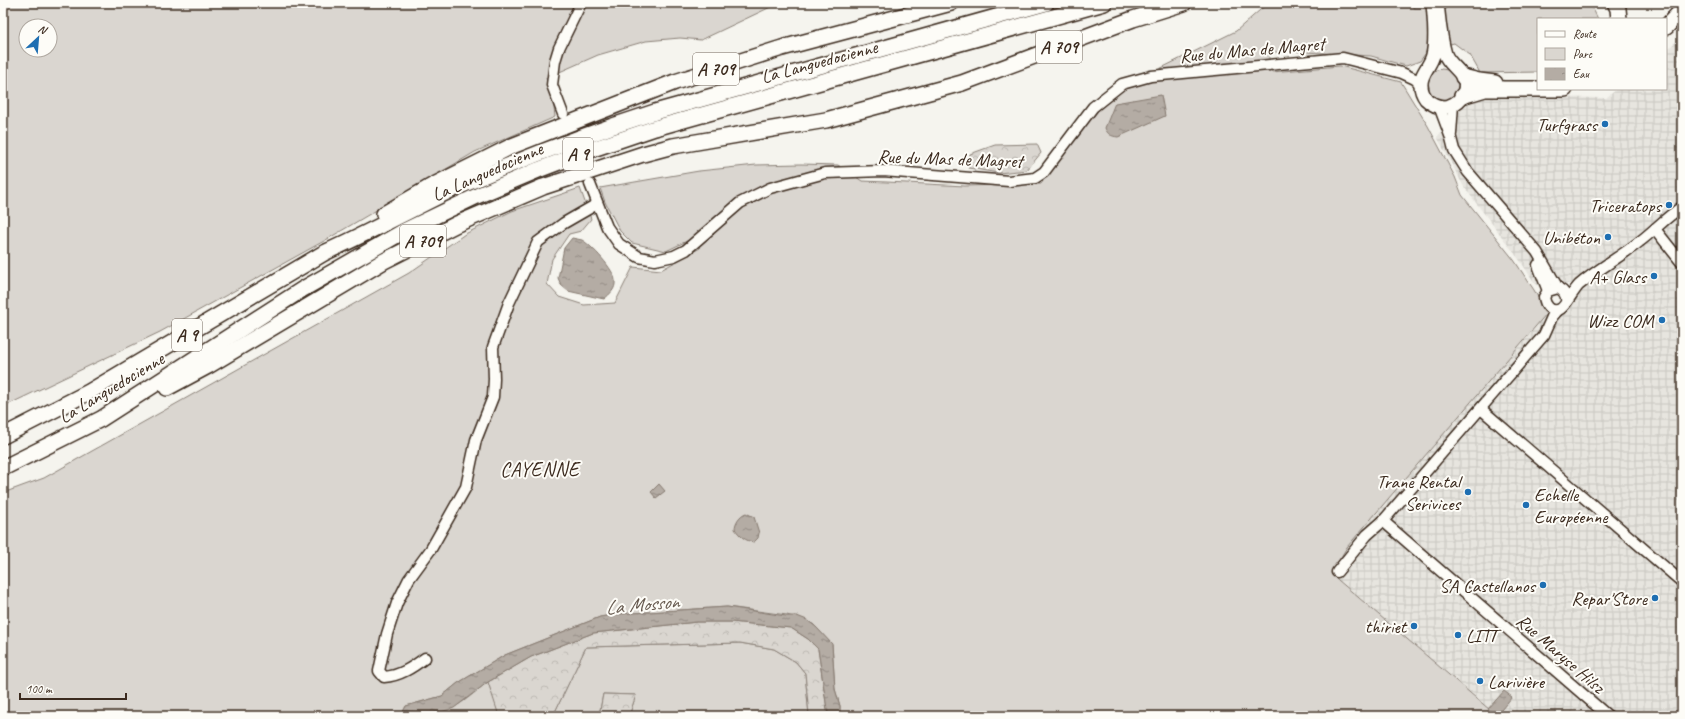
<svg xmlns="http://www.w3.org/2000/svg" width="1685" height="719" font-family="Caveat,sans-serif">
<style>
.industrial{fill:url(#industrial-grid)}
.green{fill:#dad6d0;stroke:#8a8077;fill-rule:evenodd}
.forest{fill:url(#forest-crowns);stroke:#8a8077}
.water{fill:url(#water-ripples);stroke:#84786e}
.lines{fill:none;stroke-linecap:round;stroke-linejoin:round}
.minor-tunnel{stroke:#d0ccc4;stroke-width:10;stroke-dasharray:10 5;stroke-linecap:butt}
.minor-casing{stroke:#3b2a1e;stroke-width:13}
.major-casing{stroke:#3b2a1e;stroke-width:16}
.highway-casing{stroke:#3b2a1e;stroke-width:18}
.minor{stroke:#fdfcf7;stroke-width:10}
.major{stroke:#fdfcf7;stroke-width:13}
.highway{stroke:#fdfcf7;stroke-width:15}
.poi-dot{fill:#1f6fb2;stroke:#fdfcf7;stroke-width:1.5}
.labels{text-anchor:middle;stroke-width:4;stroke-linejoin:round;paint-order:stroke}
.shield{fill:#fdfcf7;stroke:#75695f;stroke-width:1}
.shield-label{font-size:18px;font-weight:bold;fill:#3b2a1e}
.street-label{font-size:19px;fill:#3b2a1e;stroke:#fdfcf7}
.poi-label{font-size:19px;fill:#3b2a1e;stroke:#fdfcf7;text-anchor:end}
.neighbourhood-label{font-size:20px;letter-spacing:1px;fill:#3b2a1e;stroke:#fdfcf7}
.water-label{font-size:20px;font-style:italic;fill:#65584d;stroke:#fdfcf7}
</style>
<defs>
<pattern id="industrial-grid" width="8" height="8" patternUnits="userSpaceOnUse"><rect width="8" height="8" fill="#e7e5df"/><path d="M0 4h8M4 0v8" fill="none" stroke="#c7c5bf"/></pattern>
<pattern id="forest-crowns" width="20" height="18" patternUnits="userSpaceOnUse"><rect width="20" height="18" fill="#dad6d0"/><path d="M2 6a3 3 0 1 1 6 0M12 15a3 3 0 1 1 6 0" fill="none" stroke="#bcb8b2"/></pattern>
<pattern id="water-ripples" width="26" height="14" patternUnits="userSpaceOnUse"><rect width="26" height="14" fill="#b4aca4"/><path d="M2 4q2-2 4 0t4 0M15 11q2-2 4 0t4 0" fill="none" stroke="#948c85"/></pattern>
</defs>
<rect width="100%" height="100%" fill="#f5f4ee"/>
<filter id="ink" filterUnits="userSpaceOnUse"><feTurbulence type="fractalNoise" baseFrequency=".025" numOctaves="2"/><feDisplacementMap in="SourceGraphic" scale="8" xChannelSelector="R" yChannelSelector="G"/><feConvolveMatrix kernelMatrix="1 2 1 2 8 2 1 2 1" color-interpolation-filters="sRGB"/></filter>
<g filter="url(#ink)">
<!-- industrial -->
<g class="industrial">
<path d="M1682,37V259L1653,223L1573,283L1542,289L1534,282L1521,262L1464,187L1437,137L1467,102L1478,96L1606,98L1617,89H1666V50Z"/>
<path d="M1653,237L1659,239L1682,268V716H1497L1331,574L1347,547L1547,313Z"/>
</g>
<!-- green -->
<g class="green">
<path d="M3,3H779L701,40L680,38L646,41L598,55L546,78L554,108L555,117L475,152L324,241L160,332L3,407ZM26,26H50V50H26Z"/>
<path d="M1268,3H1414V8H1425L1435,3H1590L1598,19H1538V72L1480,73L1470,55L1454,43L1428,50L1420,61L1406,66L1371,56L1289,51L1268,53L1272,72L1340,66L1401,82L1428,126L1455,177L1462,195L1514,260L1534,290L1547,313L1347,547L1331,574L1497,716H840V706L835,689L832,645L816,627L813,624L787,615L727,607L618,614L600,617L505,655L458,683L442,696L406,706L401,716H3V493L44,478L409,273L465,234L512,211L580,188L591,219L581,231L569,234L552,259L547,284L559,297L584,305L615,303L633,267L661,270L700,248L691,239L666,251L632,243L620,231L605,202L600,188L699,171L756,165L801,164L838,165L862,181L887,182L965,186L1041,184L1066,146L1098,111L1123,87L1236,31Z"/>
<circle cx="1442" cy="85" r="16"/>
<path d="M740,643L774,649L796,662L805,673L809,715L811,716H629L636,695L603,694L599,716H553L586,647Z"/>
<path d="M488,682L500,716H409C418,712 428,715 437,713C456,711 473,693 488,682Z"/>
</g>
<!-- forest -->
<g class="forest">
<path d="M1037,144L1041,153L1027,170L999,173L968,168L970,154L995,145Z"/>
<path d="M697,622H732L791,628L808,639L818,649L828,716L809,715L805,673L796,662L774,649L740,643L586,647L553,716H499L488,682L531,657L593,633Z"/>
<path d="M603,694L636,695L629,716H599Z"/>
</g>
<!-- water -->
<g class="water">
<path d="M1161,95L1165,116L1118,137C1111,136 1108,135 1105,128L1115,103Z"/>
<path d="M572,238C575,239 579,239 582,240C591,245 615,270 615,281C616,289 610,294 604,299L568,291L561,285L558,278L564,248Z"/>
<path d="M659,484L665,491L656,498L651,492Z"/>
<path d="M746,513L754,517L759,533L758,538L754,542C745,541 740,536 735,529C735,522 740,515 746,513Z"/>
<path d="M727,607L786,616H797L807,620L816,627L832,644L835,689L840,706V716H828L818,649L808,639L791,628L731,622H697L593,633L531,657L488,682L454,708L438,713L414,714L409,716H401L406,706L442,696L458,683L505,655L600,617L618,614Z"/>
<path d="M1504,691L1512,697L1496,716L1488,709Z"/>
</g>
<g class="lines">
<!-- minor-tunnel -->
<path class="minor-tunnel" d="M565,119L588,179"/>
<!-- minor casing -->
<g class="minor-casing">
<g id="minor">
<path d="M1439,106L1451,138L1454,150L1468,172L1537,252L1558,288"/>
<path d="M563,114L552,85L555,61L559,48L581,3"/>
<path d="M1451,134L1453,104"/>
<path d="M590,184L607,227L619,244L639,257L655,260L674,256L686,250L740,203L770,188L825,173L883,171L1009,181L1035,178L1044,172L1093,107L1122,84L1151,76L1343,58L1402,73L1415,79L1421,85"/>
<path d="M1655,229L1682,263"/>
<path d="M1538,265L1548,291"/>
<path d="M1566,302C1567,295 1564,291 1558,288L1548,291L1544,297C1545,305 1550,312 1558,310C1564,309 1573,291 1579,285C1598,269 1620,257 1639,242C1654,231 1666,217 1682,207"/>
<path d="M1481,409L1682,582"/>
<path d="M1383,521L1608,716"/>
<path d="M1337,572L1367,535L1383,521L1544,335L1552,317L1558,310"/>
<path d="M425,658C413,667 400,676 384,677L379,671L387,634L397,603L409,579L431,549L466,487L476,440L493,397L494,379L493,347L509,303L538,242L564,223L597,204"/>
</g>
</g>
<!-- major casing -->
<g class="major-casing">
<path id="major" d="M1433,3C1434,19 1437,38 1433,55C1431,65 1420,74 1421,85C1421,90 1423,95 1426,99C1431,104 1438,107 1445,107C1451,106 1457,103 1461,98C1476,76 1450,69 1445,54C1440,38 1439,20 1437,3"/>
</g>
<!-- highway casing -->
<g class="highway-casing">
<g id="highway">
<path d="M1615,3L1618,9L1619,19"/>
<path d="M1666,27L1682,10"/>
<path d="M1463,77L1479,81L1495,83"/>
<path d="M1462,96L1485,89H1565"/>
<path d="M384,214L432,186L512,146L675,82L782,48L951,3"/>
<path d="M167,388L208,366L384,261L457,224L543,187L643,154L673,146L826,120L962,83L1133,19L1184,3"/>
<path d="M3,436L89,392L324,253C366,234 406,212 447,192C515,161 584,135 655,112L1046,3"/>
<path d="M3,468L101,419L303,289L406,230L479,195L538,170L593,149L655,128L1104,3"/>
</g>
</g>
<!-- minor -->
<use href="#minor" class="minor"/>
<!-- major -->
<use href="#major" class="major"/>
<!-- highway -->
<use href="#highway" class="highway"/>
</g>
</g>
<!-- markers -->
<g class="poi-dot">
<circle cx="1605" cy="124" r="4"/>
<circle cx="1669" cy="205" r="4"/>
<circle cx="1608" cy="237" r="4"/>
<circle cx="1654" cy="276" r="4"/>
<circle cx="1662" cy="320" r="4"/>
<circle cx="1468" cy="492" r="4"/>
<circle cx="1526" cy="505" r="4"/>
<circle cx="1543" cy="585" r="4"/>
<circle cx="1655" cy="598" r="4"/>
<circle cx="1414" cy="626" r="4"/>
<circle cx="1458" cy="635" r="4"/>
<circle cx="1480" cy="681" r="4"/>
</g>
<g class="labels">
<!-- shield labels -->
<g class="shield">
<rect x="1036" y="31" width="46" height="32" rx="3"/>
<rect x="693" y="53" width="46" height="32" rx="3"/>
<rect x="563" y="138" width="30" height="32" rx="3"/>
<rect x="400" y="225" width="46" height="32" rx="3"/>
<rect x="172" y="319" width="30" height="32" rx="3"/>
</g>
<g class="shield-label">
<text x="1059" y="53">A 709</text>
<text x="716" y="75">A 709</text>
<text x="578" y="160">A 9</text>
<text x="423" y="247">A 709</text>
<text x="187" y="341">A 9</text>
</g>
<!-- street labels -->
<g class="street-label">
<text transform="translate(1252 49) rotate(-5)" y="7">Rue du Mas de Magret</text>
<text transform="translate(819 61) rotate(-15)" y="7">La Languedocienne</text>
<text transform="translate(950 158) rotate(2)" y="7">Rue du Mas de Magret</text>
<text transform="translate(487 171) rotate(-24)" y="7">La Languedocienne</text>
<text transform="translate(111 387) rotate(-31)" y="7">La Languedocienne</text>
<text transform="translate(1561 653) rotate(41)" y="7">Rue Maryse Hilsz</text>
</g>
<!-- poi labels -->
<g class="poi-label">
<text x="1597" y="131">Turfgrass</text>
<text x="1661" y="212">Triceratops</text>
<text x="1600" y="244">Unibéton</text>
<text x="1646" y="283">A+ Glass</text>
<text x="1654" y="327">Wizz COM</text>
<text x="1460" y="488">Trane Rental<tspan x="1460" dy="22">Serivices</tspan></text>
<text x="1534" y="501" text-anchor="start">Echelle<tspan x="1534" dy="22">Européenne</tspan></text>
<text x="1535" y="592">SA Castellanos</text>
<text x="1647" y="605">Repar'Store</text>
<text x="1406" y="633">thiriet</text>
<text x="1466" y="642" text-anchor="start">LITT</text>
<text x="1488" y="688" text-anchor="start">Larivière</text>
</g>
<!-- neighbourhood labels -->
<g class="neighbourhood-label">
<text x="540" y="476">CAYENNE</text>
</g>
<!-- water labels -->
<g class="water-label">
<text transform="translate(642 604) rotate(-5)" y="7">La Mosson</text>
</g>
</g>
<!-- margin -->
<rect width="1685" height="719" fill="none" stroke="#fdfcf7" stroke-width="16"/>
<rect x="8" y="8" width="1669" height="703" fill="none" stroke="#3b2a1e" stroke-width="1.5" filter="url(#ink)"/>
<!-- legend -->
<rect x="1537" y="18" width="130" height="72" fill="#fdfcf7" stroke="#afa8a0"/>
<rect x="1545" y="31" width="20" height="6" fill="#fdfcf7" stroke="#afa8a0"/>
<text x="1573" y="38" font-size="12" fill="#3b2a1e">Route</text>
<rect x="1545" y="48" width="20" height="12" fill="#dad6d0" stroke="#afa8a0"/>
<text x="1573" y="58" font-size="12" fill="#3b2a1e">Parc</text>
<rect x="1545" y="68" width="20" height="12" fill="url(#water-ripples)" stroke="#afa8a0"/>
<text x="1573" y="78" font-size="12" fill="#3b2a1e">Eau</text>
<!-- north arrow -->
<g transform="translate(38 38) rotate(26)"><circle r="19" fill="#fdfcf7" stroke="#afa8a0"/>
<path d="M0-3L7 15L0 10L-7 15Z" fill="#1f6fb2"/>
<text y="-6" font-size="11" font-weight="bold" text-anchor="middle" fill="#3b2a1e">N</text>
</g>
<!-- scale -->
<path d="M20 693v6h106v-6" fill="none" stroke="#3b2a1e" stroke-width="2"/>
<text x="26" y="693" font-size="12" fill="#3b2a1e" stroke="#fdfcf7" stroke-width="3" paint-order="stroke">100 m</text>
</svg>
